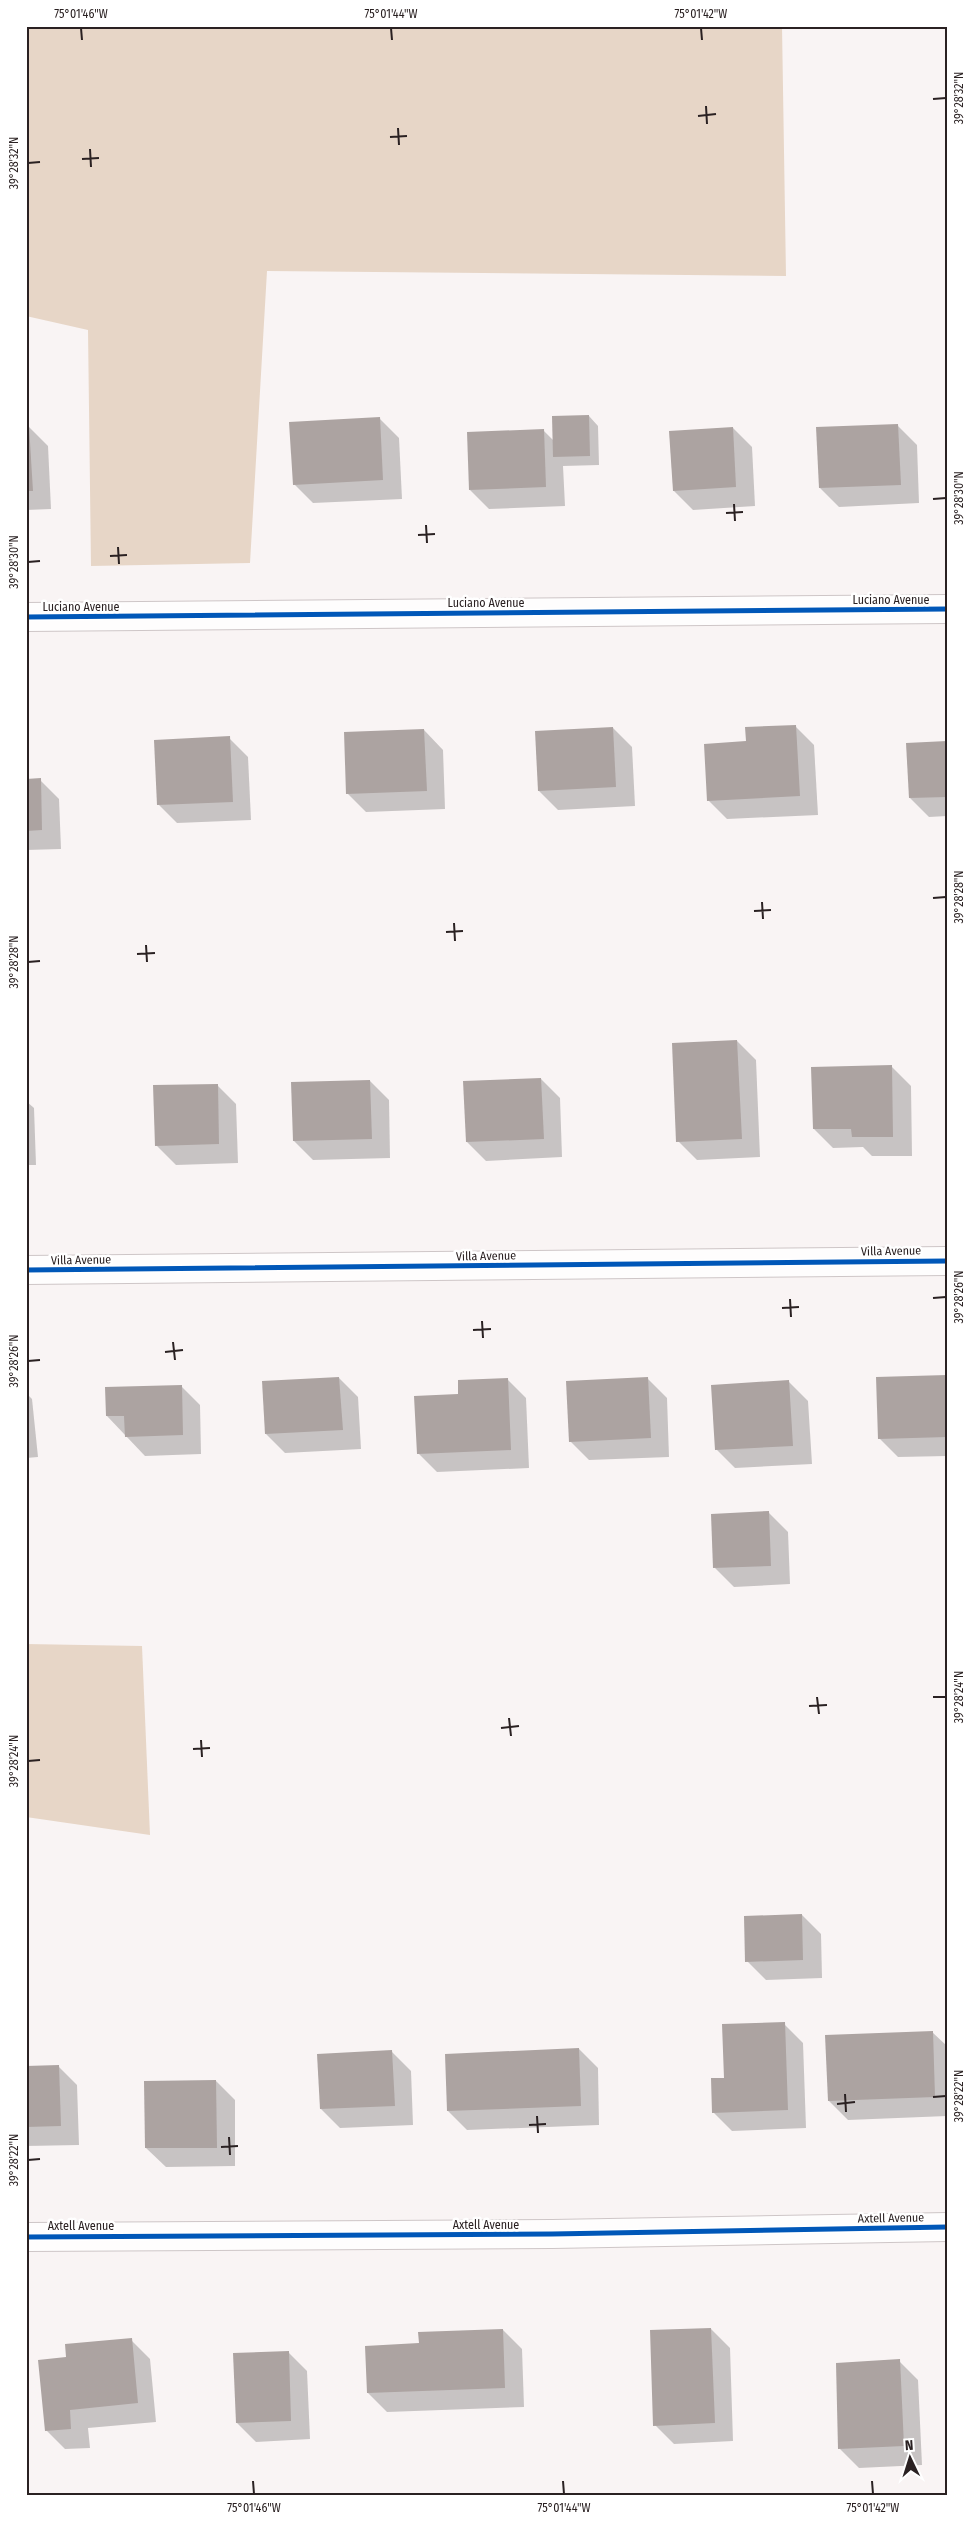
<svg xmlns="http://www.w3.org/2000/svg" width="973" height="2521" font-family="'Fira Sans Condensed',sans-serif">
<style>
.green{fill:#e7d6c7}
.shadow{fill:#0003}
.building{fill:#aca3a1}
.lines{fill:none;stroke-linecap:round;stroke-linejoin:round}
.street-casing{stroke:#cec6c7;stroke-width:30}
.street{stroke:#fefdfd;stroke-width:28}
.cycleway-casing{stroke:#fff;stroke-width:8}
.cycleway{stroke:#0057b8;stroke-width:5}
.ticks{fill:none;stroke:#2a2122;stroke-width:2}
.labels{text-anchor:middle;stroke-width:5;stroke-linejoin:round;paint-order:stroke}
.street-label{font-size:12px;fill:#2a2122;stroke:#fff}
.neatline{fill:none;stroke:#2a2122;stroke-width:2}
.ticks-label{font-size:12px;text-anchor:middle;fill:#2a2122}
</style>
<rect width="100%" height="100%" fill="#f9f4f4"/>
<!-- green -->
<g class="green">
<path d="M26,26H782L786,276L267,271L250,563L91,566L88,330L26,316Z"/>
<path d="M26,1644L142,1646L150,1835L26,1817Z"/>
</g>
<!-- shadow -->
<g class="shadow">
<path d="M589,416L598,426L599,465L563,466L565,506L489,509L470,490L543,430L554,441Z"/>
<path d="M380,419L399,438L402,499L313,503L294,484Z"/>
<path d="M898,426L917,445L919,503L839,507L820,488Z"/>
<path d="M26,427H29L48,446L51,509L26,510Z"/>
<path d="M733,428L752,447L755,506L693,510L674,491Z"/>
<path d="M795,726L814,745L818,815L727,819L708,800L747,742Z"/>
<path d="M613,728L632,747L635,806L558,810L539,791Z"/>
<path d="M424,730L443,750L445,809L366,812L347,793Z"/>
<path d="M229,738L248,757L251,820L177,823L158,804Z"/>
<path d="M947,743V816L929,817L910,798Z"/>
<path d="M26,780H40L59,799L61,849L26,850Z"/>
<path d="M737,1041L756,1060L760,1157L697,1160L678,1141Z"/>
<path d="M892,1067L911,1086L912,1156H872L863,1147L833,1148L814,1129Z"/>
<path d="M541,1079L560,1098L562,1157L486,1161L467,1142Z"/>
<path d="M370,1081L389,1100L390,1158L313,1160L294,1141Z"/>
<path d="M217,1085L236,1104L238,1163L176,1165L157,1146L155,1087Z"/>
<path d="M26,1101L34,1108L36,1165H26Z"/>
<path d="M947,1376V1456L898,1457L879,1438Z"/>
<path d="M339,1378L358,1397L361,1449L285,1453L266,1434Z"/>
<path d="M507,1379L526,1398L529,1468L437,1472L418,1453Z"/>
<path d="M648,1379L667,1398L669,1457L589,1460L570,1441Z"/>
<path d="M789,1382L808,1401L812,1464L735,1468L716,1449Z"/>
<path d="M181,1386L200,1405L201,1454L145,1456L107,1416Z"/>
<path d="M26,1393L32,1399L38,1457L26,1458Z"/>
<path d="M769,1513L788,1532L790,1584L734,1587L715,1568Z"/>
<path d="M802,1915L821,1934L822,1978L766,1980L747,1961Z"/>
<path d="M784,2024L803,2043L806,2128L732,2131L713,2112Z"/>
<path d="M932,2032L947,2046V2116L848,2120L829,2101Z"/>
<path d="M579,2049L598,2068L599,2125L467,2130L448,2111Z"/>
<path d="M392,2052L411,2071L413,2125L340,2128L321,2109Z"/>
<path d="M58,2066L77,2085L79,2145L26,2146V2067Z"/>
<path d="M216,2081L235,2100V2166L166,2167L146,2148Z"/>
<path d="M711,2329L730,2348L733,2441L674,2444L655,2425Z"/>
<path d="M503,2330L522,2349L524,2407L387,2412L368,2393Z"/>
<path d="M131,2340L150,2359L156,2422L88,2428L90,2448L65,2449L46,2430L68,2358Z"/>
<path d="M288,2352L307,2371L310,2439L256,2442L237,2423Z"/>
<path d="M899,2361L918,2380L922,2465L859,2468L840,2449Z"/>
</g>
<!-- building -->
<g class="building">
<path d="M589,415L590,456L553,457L552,416Z"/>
<path d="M380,417L383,480L293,485L289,422Z"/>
<path d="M898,424L901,485L819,488L816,427Z"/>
<path d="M26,426H29L33,491H26Z"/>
<path d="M733,427L736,487L673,491L669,431Z"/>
<path d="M544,429L546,487L469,490L467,432Z"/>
<path d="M796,725L800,796L707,801L704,744L746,741L745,727Z"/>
<path d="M613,727L616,787L538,791L535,731Z"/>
<path d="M424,729L427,791L346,794L344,732Z"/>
<path d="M230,736L233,802L157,805L154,740Z"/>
<path d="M947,741V797L909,798L906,743Z"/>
<path d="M41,778L42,830L26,831V779Z"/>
<path d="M737,1040L742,1139L676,1142L672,1043Z"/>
<path d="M892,1065L893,1137H852L851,1129H813L811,1067Z"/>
<path d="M541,1078L544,1139L466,1142L463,1081Z"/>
<path d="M370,1080L372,1139L293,1141L291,1082Z"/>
<path d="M218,1084L219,1144L155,1146L153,1085Z"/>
<path d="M947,1375V1437L878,1439L876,1377Z"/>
<path d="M339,1377L343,1430L265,1434L262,1381Z"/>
<path d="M648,1377L651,1438L569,1442L566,1381Z"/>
<path d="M508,1378L511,1450L417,1454L414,1396L458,1394V1380Z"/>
<path d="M789,1380L793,1446L715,1450L711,1385Z"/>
<path d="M182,1385L183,1435L125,1437L124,1416H106L105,1387Z"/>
<path d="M769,1511L771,1566L713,1568L711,1514Z"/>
<path d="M802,1914L803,1960L745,1962L744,1916Z"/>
<path d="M785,2022L788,2110L712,2113L711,2078H724L722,2024Z"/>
<path d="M933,2031L935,2097L828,2101L825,2035Z"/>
<path d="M579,2048L581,2106L447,2111L445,2054Z"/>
<path d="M392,2050L395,2106L320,2109L317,2054Z"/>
<path d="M59,2065L61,2126L26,2127V2066Z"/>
<path d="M216,2080L217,2148H145L144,2081Z"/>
<path d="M711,2328L715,2423L653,2426L650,2330Z"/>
<path d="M503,2329L505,2388L367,2393L365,2346L419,2343L418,2332Z"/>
<path d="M132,2338L138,2403L70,2410L71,2429L45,2431L38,2360L66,2357L65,2344Z"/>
<path d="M289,2351L291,2421L236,2423L233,2353Z"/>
<path d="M900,2359L904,2446L838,2449L836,2363Z"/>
</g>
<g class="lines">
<!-- street casing -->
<g class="street-casing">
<g id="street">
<path d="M26,617L947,609"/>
<path d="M26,1270L947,1261"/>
<path d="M26,2237L552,2234L947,2227"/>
</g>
</g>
<!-- street -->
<use href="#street" class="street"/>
<!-- cycleway casing -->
<g class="cycleway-casing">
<g id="cycleway">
<path d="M26,617L947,609"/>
<path d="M26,1270L947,1261"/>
<path d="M26,2237L552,2234L947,2227"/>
</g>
</g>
<!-- cycleway -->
<use href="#cycleway" class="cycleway"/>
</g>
<!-- ticks -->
<path class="ticks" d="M81,28L82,40M391,28L392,40M701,28L702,40M933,99L946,98M706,106L707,124M698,116L716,114M398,128L399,145M390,137L407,136M90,149L91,167M82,159L99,158M28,163L40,162M933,499L946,498M734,504L735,521M726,513L743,512M426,525L427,543M418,535L435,534M118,547L119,564M110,556L127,555M28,562L40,561M933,898L946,897M762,902L763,919M754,911L771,910M454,923L455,941M446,932L463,931M146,945L147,962M137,954L155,953M28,962L40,961M933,1298L946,1297M790,1299L791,1317M782,1308L799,1307M482,1321L483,1338M473,1330L491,1329M173,1342L175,1360M165,1352L183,1350M28,1361L40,1360M817,1697L819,1714M933,1697H946M809,1706L827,1705M509,1718L511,1736M501,1728L519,1726M201,1740L202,1757M193,1749L210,1748M28,1761L40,1760M845,2094L846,2112M933,2097L946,2096M837,2104L855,2102M537,2116L538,2133M529,2125L546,2124M229,2137L230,2155M221,2147L238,2146M28,2160L40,2159M253,2481L254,2494M563,2481L564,2494M872,2481L873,2494"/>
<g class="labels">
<!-- street labels -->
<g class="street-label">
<text x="891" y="604">Luciano Avenue</text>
<text x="486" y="607">Luciano Avenue</text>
<text x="81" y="611">Luciano Avenue</text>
<text transform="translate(891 1251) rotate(-1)" y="4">Villa Avenue</text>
<text transform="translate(486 1256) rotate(-1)" y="4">Villa Avenue</text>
<text transform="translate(81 1260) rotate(-1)" y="4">Villa Avenue</text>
<text transform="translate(891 2218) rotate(-1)" y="4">Axtell Avenue</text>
<text x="486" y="2229">Axtell Avenue</text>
<text x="81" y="2230">Axtell Avenue</text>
</g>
</g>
<!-- border -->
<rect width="973" height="2521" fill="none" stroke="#ffffff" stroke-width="55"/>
<!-- north arrow -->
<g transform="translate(910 2458) rotate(356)" stroke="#ffffff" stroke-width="4" paint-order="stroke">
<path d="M0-4L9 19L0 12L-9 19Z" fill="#2a2122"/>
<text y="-8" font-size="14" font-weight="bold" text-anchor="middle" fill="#2a2122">N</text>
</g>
<rect x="28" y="28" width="918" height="2466" class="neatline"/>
<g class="ticks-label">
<text x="81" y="18">75°01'46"W</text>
<text x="391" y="18">75°01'44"W</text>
<text x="701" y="18">75°01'42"W</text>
<text transform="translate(959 98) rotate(-90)" y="4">39°28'32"N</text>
<text transform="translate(14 163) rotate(-90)" y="4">39°28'32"N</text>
<text transform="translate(959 498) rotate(-90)" y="4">39°28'30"N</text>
<text transform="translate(14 562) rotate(-90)" y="4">39°28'30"N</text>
<text transform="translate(959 897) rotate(-90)" y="4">39°28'28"N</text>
<text transform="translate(14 962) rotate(-90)" y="4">39°28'28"N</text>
<text transform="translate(959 1297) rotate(-90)" y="4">39°28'26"N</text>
<text transform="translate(14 1361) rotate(-90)" y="4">39°28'26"N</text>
<text transform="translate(959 1697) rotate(-90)" y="4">39°28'24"N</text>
<text transform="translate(14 1761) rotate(-90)" y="4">39°28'24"N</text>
<text transform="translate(959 2096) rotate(-90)" y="4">39°28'22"N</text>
<text transform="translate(14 2160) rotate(-90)" y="4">39°28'22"N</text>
<text x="254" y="2512">75°01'46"W</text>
<text x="564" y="2512">75°01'44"W</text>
<text x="873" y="2512">75°01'42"W</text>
</g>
</svg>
